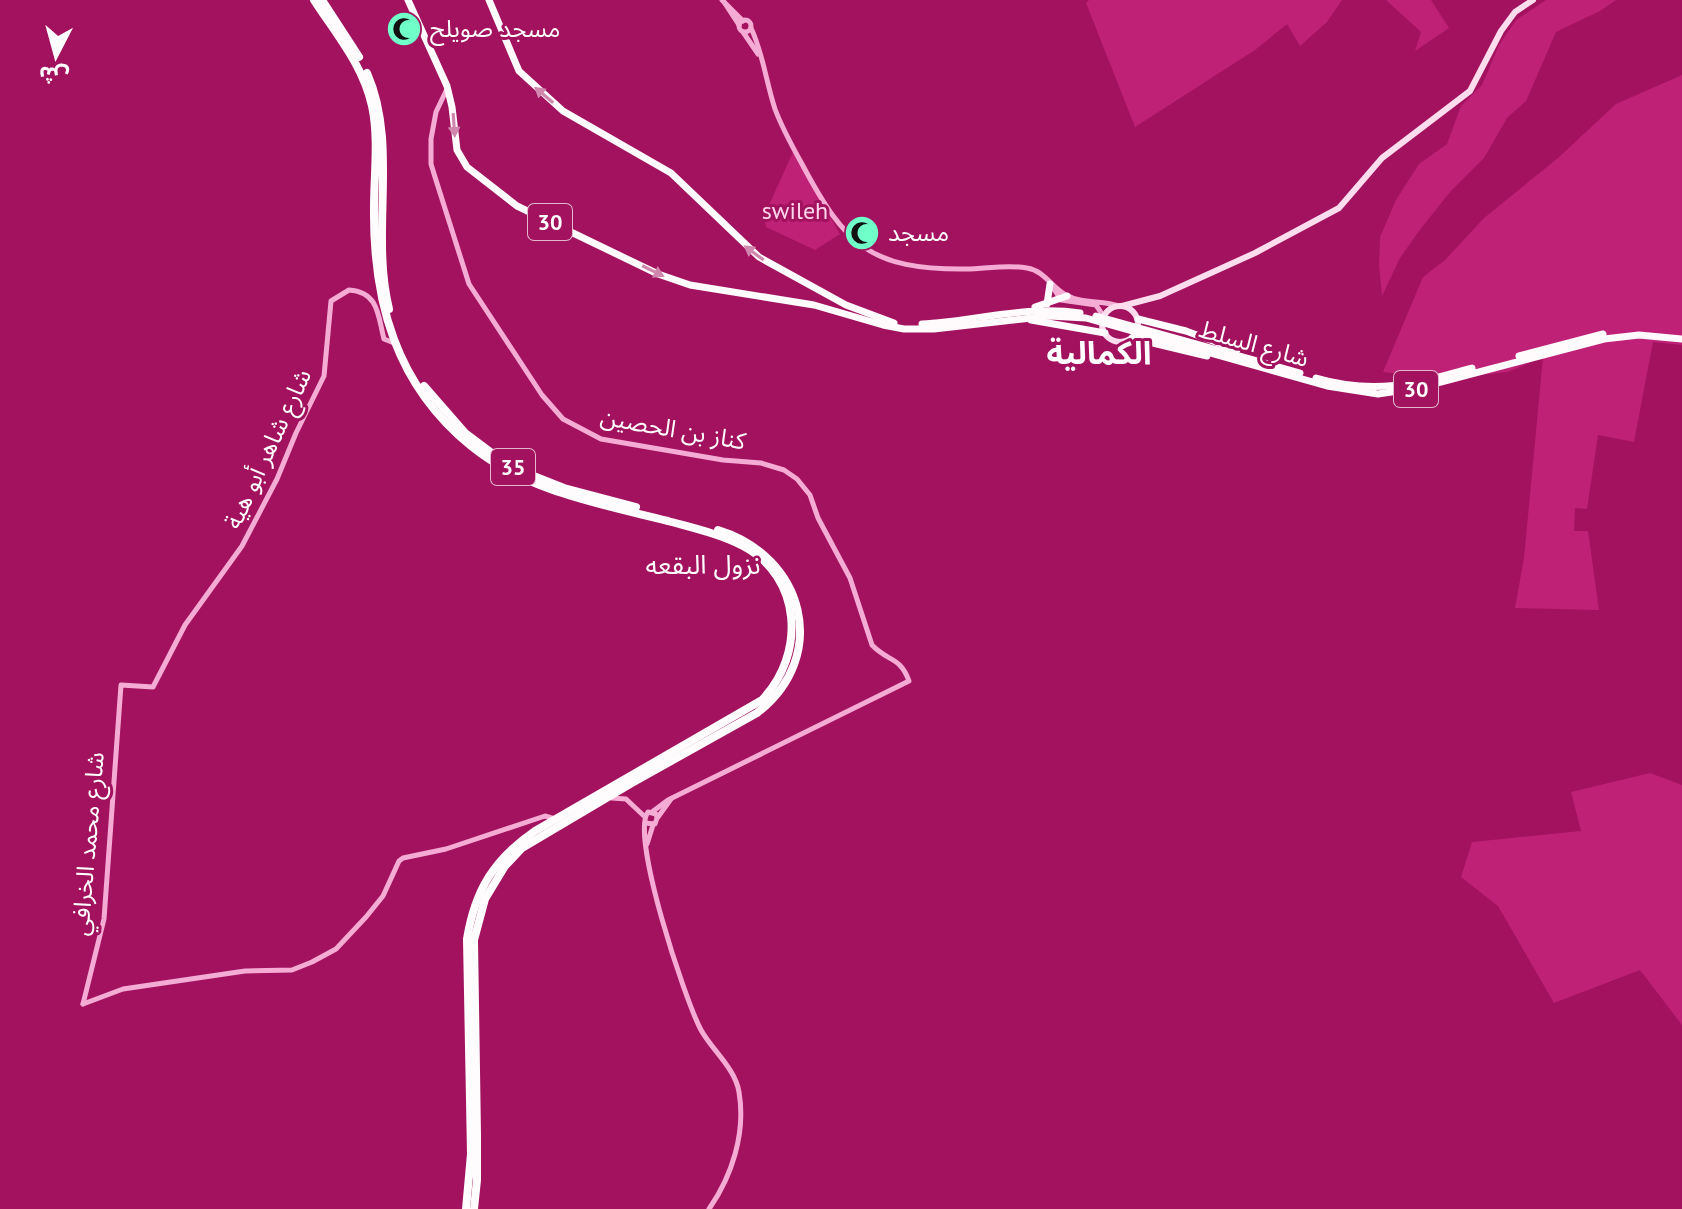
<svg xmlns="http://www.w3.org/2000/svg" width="1682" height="1209" font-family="'PT Sans','Noto Sans Arabic',sans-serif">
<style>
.green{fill:#bf2177}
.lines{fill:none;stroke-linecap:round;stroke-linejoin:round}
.tertiary{stroke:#f5acd4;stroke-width:5}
.secondary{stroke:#fddcee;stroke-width:6}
.primary{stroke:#fffafc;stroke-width:7}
.trunk{stroke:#fffcfe;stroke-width:8}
.oneway{fill:#d086ad}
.labels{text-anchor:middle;stroke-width:6;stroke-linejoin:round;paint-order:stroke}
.shield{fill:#a2125e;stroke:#e3b8cf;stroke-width:2}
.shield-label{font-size:22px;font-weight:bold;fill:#fff}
.poi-label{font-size:24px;fill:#fff;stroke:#a2125e;text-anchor:start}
.park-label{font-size:24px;fill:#fed5eb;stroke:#a2125e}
.street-label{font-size:24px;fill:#fff;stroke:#a2125e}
.neighbourhood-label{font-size:26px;fill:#fff;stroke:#a2125e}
.district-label{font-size:32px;font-weight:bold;fill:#fff;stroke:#a2125e}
</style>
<rect width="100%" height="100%" fill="#a2125e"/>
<!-- green -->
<g class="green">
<path d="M1089,0H1342L1327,22L1300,46L1287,24L1255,50L1135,127L1086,3Z"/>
<path d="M1386,0H1431L1449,28L1415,51L1421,32Z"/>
<path d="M1546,0H1616L1600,11L1556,32L1526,101L1507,118L1484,158L1450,192L1419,231L1400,258L1382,296L1379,265L1380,237L1396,200L1419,164L1447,144L1461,106L1482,85L1499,45L1516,20Z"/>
<path d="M1682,75V345L1653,342L1634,442L1598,435L1587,509L1575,508L1574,531H1588L1599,610L1515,608L1524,558L1543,357L1508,372L1445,379L1383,372L1423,277L1445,260L1484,218L1558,158L1616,104Z"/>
<path d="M793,152L840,234L815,250L766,227L764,216Z"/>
<path d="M1650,773L1682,785V1025L1640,970L1554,1003L1498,906L1461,877L1472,842L1581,831L1571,792Z"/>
</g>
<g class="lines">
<!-- tertiary -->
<g class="tertiary">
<path d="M722,0L743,21"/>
<path d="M724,2L739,25"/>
<circle cx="745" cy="26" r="6"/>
<path d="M751,28C763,53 766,82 775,109C782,128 792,146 802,164C845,245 870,270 966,269C986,269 1007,264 1027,268C1045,271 1051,287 1066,295C1081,304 1103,300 1119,306"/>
<path d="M743,32L758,54"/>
<path d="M446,91L436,112L431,139V164L435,177L469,284L542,395L563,419L601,439L723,460L761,463L784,470L797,479L810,495L818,518L850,578L872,645C888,662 900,656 909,681L668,800L652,812"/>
<path d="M1052,286L1061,300L1096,305L1104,317"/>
<path d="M612,798L626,799L644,816"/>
<path d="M658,817L671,799"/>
<path d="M645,823L655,824L657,818L656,814L648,812C630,835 685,1000 701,1030C712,1050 735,1068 739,1092C746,1133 732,1176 709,1209"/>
<path d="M647,844L653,825"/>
<path d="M83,1004L104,919L121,685L153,687L185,625L242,546L277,479L296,433L324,376L331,301L349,290C379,292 378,316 384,339L394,343"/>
<path d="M83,1004L123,989L245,971L292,970L312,962L336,949L366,917L383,896L399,861L403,858L446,849L545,816L555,819"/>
</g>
<!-- secondary -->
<g class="secondary">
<path d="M1122,306L1160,296L1255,253L1339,208L1382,158L1470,91L1501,31L1515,12L1533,0"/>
<circle cx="1120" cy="324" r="18"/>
</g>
<!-- primary -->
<g class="primary">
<path d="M408,0L447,86L452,107L457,150L467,167L517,206L658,274L690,285L814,305L883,325L904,329H934L1049,316L1086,318L1327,386L1378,394L1418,388L1604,339L1639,335L1682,339"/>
<path d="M489,0L519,71L563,111L671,173L759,257L846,305L894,323"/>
<path d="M1047,304L1050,284"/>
<path d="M1035,307L1067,296"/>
<path d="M1096,316L1300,373"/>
<path d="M1138,319L1186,331L1237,350"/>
<path d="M1031,320L1105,333"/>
<path d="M922,324C975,321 1027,305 1080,313"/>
<path d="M1132,338L1207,356"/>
<path d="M1519,356L1603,334"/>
<path d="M1316,378C1375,395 1414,384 1472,368"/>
</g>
<!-- trunk -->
<g class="trunk">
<path d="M314,0C336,34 363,65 372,106C379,139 374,174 374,208C373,302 396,385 471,446C526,491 601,504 668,521C693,528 720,534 743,546C802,577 806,654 762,700L535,831C494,859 475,890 467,939L471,1154L466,1209"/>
<path d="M322,0L359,57"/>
<path d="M367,73C399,145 370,232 389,309"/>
<path d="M424,386L465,433L497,457"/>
<path d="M526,473L564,488L636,507"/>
<path d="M474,1209L477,1180V1135L474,940L485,899L505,866L522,848L630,784L757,713C831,656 804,556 718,530"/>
</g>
</g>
<!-- one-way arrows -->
<defs><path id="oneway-solid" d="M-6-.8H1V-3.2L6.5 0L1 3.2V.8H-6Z" transform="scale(2)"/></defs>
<g class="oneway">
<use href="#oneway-solid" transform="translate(544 95) rotate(-140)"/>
<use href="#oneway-solid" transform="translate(454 125) rotate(86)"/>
<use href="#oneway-solid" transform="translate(754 253) rotate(-144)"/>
<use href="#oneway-solid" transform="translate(653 271) rotate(26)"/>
</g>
<!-- icons -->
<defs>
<g id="mosque-disc" transform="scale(1.8)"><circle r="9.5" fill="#70ffc8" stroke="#a2125e"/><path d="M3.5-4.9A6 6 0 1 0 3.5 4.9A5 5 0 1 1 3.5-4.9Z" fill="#111"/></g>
</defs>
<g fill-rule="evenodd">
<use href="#mosque-disc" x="404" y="29"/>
<use href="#mosque-disc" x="862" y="233"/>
</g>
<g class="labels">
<!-- shield labels -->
<g class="shield">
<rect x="528" y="204" width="44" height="36" rx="6"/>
<rect x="1394" y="371" width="44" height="36" rx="6"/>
<rect x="491" y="449" width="44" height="36" rx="6"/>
</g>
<g class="shield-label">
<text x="550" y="230">30</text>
<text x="1416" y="397">30</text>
<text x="513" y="475">35</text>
</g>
<!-- poi labels -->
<g class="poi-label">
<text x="430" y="37">مسجد صويلح</text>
<text x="888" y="241">مسجد</text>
</g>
<!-- park labels -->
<g class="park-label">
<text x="795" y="219">swileh</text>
</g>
<!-- street labels -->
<g class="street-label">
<text transform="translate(1254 344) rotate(16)" y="8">شارع السلط</text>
<text transform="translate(673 429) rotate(10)" y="8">كناز بن الحصين</text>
<text transform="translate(268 449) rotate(-65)" y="8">شارع شاهر أبو هية</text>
<text transform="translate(88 844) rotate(-85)" y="8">شارع محمد الخرافي</text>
</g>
<!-- neighbourhood labels -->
<g class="neighbourhood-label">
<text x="703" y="574">نزول البقعه</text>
</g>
<!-- district labels -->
<g class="district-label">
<text x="1099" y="364">الكمالية</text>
</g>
</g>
<!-- north arrow -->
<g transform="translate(56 56) rotate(186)" stroke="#a2125e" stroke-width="6" paint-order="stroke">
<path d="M0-6L14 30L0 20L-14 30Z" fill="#ffffff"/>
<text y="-12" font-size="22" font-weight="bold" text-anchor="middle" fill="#ffffff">ش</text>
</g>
</svg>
